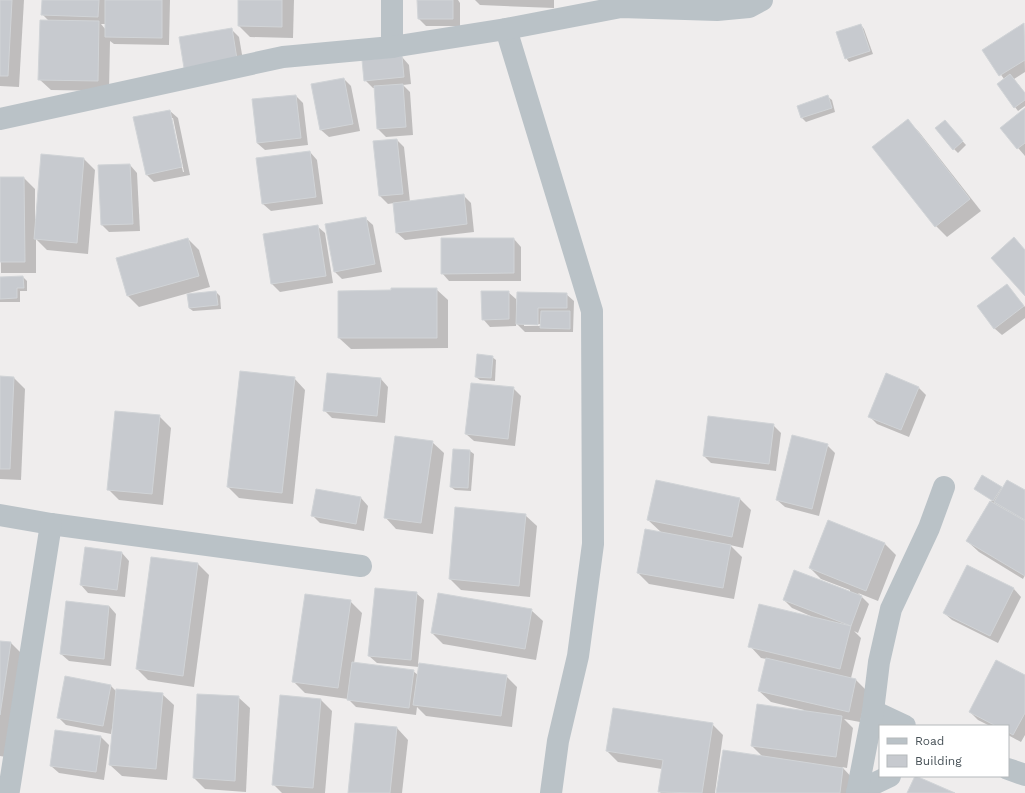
<svg xmlns="http://www.w3.org/2000/svg" width="1025" height="793" font-family="'Work Sans',sans-serif">
<style>
.shadow{fill:#0003;fill-rule:evenodd}
.building{fill:#c7cacf;stroke:#d1d4d7}
.lines{fill:none;stroke-linecap:round;stroke-linejoin:round}
.street{stroke:#bac2c7;stroke-width:22}
</style>
<rect width="100%" height="100%" fill="#efeded"/>
<!-- shadow -->
<g class="shadow">
<path d="M0,0H24L19,87L0,86Z"/>
<path d="M43,0H170L169,45L114,44L110,41L109,91L51,90L39,79L49,21L42,14ZM101,24H106V30Z"/>
<path d="M239,0H294L293,38L250,37L239,26Z"/>
<path d="M418,0H458L460,3V26H426L418,18Z"/>
<path d="M475,0H554V8L480,5Z"/>
<path d="M861,25L864,29L873,54L849,62L846,58Z"/>
<path d="M1024,25L1025,72L1014,79L1025,93V106L1018,111L1015,107L1004,79L984,51Z"/>
<path d="M231,29L239,37L244,66L192,75Z"/>
<path d="M402,57L409,65L411,84L403,85L410,92L413,135L386,137L378,129L375,88H373L365,80Z"/>
<path d="M344,79L351,86L360,131L329,137L321,130Z"/>
<path d="M296,96L303,103L308,145L265,150L257,143Z"/>
<path d="M828,97L832,100L835,112L806,122L802,118L798,106Z"/>
<path d="M1025,109V156L1001,128Z"/>
<path d="M170,111L178,118L190,175L154,182L147,175ZM171,118H173L184,172H183Z"/>
<path d="M908,121L919,132L981,211L947,237L936,226Z"/>
<path d="M948,125L966,145L958,153L954,149Z"/>
<path d="M397,140L404,147L410,202L463,195L471,203L474,232L405,240L397,233L394,203L388,204L380,196Z"/>
<path d="M310,152L317,160L323,204L271,211L263,204Z"/>
<path d="M84,159L95,170L88,254L47,250L36,239V273H1L0,178H24L35,189V219H37Z"/>
<path d="M130,165L137,173L140,231L109,232L102,225Z"/>
<path d="M365,218L373,225L382,272L342,279L335,272Z"/>
<path d="M317,226L325,233L333,283L280,292L272,284L264,235Z"/>
<path d="M188,239L199,250L210,287L139,307L127,295Z"/>
<path d="M514,239L521,247V281H449L442,273Z"/>
<path d="M23,277L27,281V291H20V302H0V278Z"/>
<path d="M1007,285L1025,307V318L1002,335L994,328Z"/>
<path d="M436,289L448,300V348L351,349L339,338V292Z"/>
<path d="M216,292L220,296L221,309L193,311L189,308Z"/>
<path d="M508,292L516,299V308L566,294L574,301L573,332H525L516,323V326L490,327L483,319ZM524,324H543V326H524Z"/>
<path d="M492,357L496,360L495,381L480,380L476,377Z"/>
<path d="M887,374L919,388L926,395L909,437L877,424L869,416Z"/>
<path d="M0,377L14,378L25,389L21,480L0,479Z"/>
<path d="M294,378L305,390L293,504L239,498L228,487Z"/>
<path d="M381,379L388,387L385,423L332,418L324,410Z"/>
<path d="M513,388L521,396L515,446L474,441L466,434Z"/>
<path d="M159,416L171,428L163,505L119,500L108,489Z"/>
<path d="M773,425L781,433L776,471L711,463L704,456Z"/>
<path d="M432,442L444,453L433,534L396,529L385,517Z"/>
<path d="M827,445L835,453L819,516L785,507L777,500Z"/>
<path d="M454,450L470,451L474,454L471,491L455,490L451,487Z"/>
<path d="M656,482L740,499L751,510L743,548L730,545L742,557L734,599L649,584L638,573L662,533L648,520Z"/>
<path d="M1001,488L1025,492V575L1023,579L979,552L967,541L992,500L975,489Z"/>
<path d="M361,498L368,506L364,531L320,523L312,515Z"/>
<path d="M456,508L525,515L537,526L530,597L461,590L450,579Z"/>
<path d="M828,522L885,544L896,555L878,601L858,593L869,604L858,633L854,631L861,638L851,678L856,680L867,691L860,722L844,719L853,728L847,768L842,767L857,783L856,793H717L763,757L752,746L804,711V710L771,702L759,691L767,659L761,658L750,646L820,620L792,608L784,600L850,592V590L821,579L810,568Z"/>
<path d="M122,553L129,561L125,597L88,593L81,585Z"/>
<path d="M198,564L209,575L194,687L148,680L137,669Z"/>
<path d="M967,566L1014,589L1021,597L998,643L952,620L944,613Z"/>
<path d="M416,593L424,600L418,664L506,676L517,687L512,727L426,716L417,707L416,715L356,707L348,699L305,693L293,681L350,601L362,613L354,663L413,671L418,675L419,667L377,663L369,656Z"/>
<path d="M109,606L116,614L111,666L69,661L61,654Z"/>
<path d="M531,610L543,621L536,660L443,644L432,633Z"/>
<path d="M0,642L11,643L22,654L6,757L0,756Z"/>
<path d="M1025,676V735L1021,742L1008,735V726H990L978,720L970,712Z"/>
<path d="M66,678L111,686L117,692L162,694L174,705L167,780L122,776L110,765L114,724L113,723L111,734L66,725L59,718Z"/>
<path d="M238,697L250,708L246,792L205,789L194,778Z"/>
<path d="M281,697L321,700L332,711L325,793H282L273,784Z"/>
<path d="M712,724L723,735L715,793H661L659,791L662,769L618,762L607,751Z"/>
<path d="M397,728L408,740L402,793H349Z"/>
<path d="M56,731L101,737L109,745L104,780L59,773L51,766Z"/>
</g>
<!-- building -->
<g class="building">
<path d="M0,0H12L8,76H0Z"/>
<path d="M42,0H99L98,17L41,15Z"/>
<path d="M105,0H162V38L105,37Z"/>
<path d="M238,0H282V27L238,26Z"/>
<path d="M417,0H453V19H418Z"/>
<path d="M40,20L99,21L98,81L38,80Z"/>
<path d="M1024,23L1025,60L999,76L982,50Z"/>
<path d="M861,24L870,51L845,59L836,32Z"/>
<path d="M232,28L237,59L184,68L179,37Z"/>
<path d="M402,56L404,77L364,81L362,60Z"/>
<path d="M1010,74L1025,93V100L1014,108L997,84Z"/>
<path d="M344,78L353,124L320,130L311,84Z"/>
<path d="M403,84L406,127L377,129L374,86Z"/>
<path d="M296,95L301,138L257,143L252,99Z"/>
<path d="M828,95L832,108L801,118L797,106Z"/>
<path d="M1025,108V143L1017,149L1000,128Z"/>
<path d="M170,110L182,167L146,175L133,117Z"/>
<path d="M908,119L970,199L935,227L872,147Z"/>
<path d="M945,120L963,141L953,150L935,128Z"/>
<path d="M397,139L403,194L379,196L373,141Z"/>
<path d="M310,151L316,197L262,204L256,158Z"/>
<path d="M41,154L84,158L77,243L34,239Z"/>
<path d="M130,164L133,224L101,225L98,165Z"/>
<path d="M0,177H24L25,262H0Z"/>
<path d="M464,194L467,224L396,233L393,203Z"/>
<path d="M366,217L375,264L334,272L325,224Z"/>
<path d="M318,225L326,276L271,284L263,234Z"/>
<path d="M1014,237L1025,250V296L991,258Z"/>
<path d="M188,238L199,276L127,296L116,258Z"/>
<path d="M441,238H514V273L441,274Z"/>
<path d="M23,276L24,288H17V298L0,299V277Z"/>
<path d="M1007,284L1024,306L994,329L977,306Z"/>
<path d="M391,288H437V338H338V291L391,290Z"/>
<path d="M216,291L218,305L189,308L187,294Z"/>
<path d="M481,291H509V319L482,320Z"/>
<path d="M517,292L567,293V308H538V325L516,324Z"/>
<path d="M541,311H570V329L540,328Z"/>
<path d="M477,354L493,356L491,378L475,377Z"/>
<path d="M240,371L295,377L282,493L227,487Z"/>
<path d="M327,373L381,378L377,416L323,411Z"/>
<path d="M886,373L919,387L901,430L868,417Z"/>
<path d="M0,376L14,377L10,469H0Z"/>
<path d="M471,383L514,387L508,439L465,434Z"/>
<path d="M115,411L160,415L152,494L107,490Z"/>
<path d="M708,416L774,424L769,464L703,456Z"/>
<path d="M792,435L828,444L812,509L776,500Z"/>
<path d="M395,436L433,441L421,523L384,518Z"/>
<path d="M453,449L470,450L468,488L450,487Z"/>
<path d="M982,475L1002,487L993,501L974,489Z"/>
<path d="M656,480L740,498L732,537L647,520Z"/>
<path d="M1007,480L1025,490V520L994,502Z"/>
<path d="M316,489L361,497L356,524L311,516Z"/>
<path d="M990,501L1025,521V576L966,541Z"/>
<path d="M455,507L526,514L519,586L449,579Z"/>
<path d="M828,520L885,543L866,591L809,568Z"/>
<path d="M645,529L731,545L723,588L637,573Z"/>
<path d="M85,547L122,552L117,590L80,585Z"/>
<path d="M151,557L198,563L183,676L136,669Z"/>
<path d="M967,565L1014,588L990,636L943,613Z"/>
<path d="M794,570L862,596L851,626L783,600Z"/>
<path d="M375,588L417,592L411,660L368,656Z"/>
<path d="M438,593L532,609L525,649L431,633Z"/>
<path d="M305,594L351,600L338,688L292,682Z"/>
<path d="M66,601L109,606L104,659L60,654Z"/>
<path d="M759,604L851,626L840,669L748,647Z"/>
<path d="M0,641L11,642L0,715Z"/>
<path d="M766,658L856,679L849,712L758,691Z"/>
<path d="M996,660L1025,675V713L1013,735L1008,732V726H996L969,712Z"/>
<path d="M352,662L414,670L409,708L347,700Z"/>
<path d="M419,663L507,675L501,716L413,705Z"/>
<path d="M65,676L111,685L103,726L57,718Z"/>
<path d="M116,689L163,693L156,769L109,765Z"/>
<path d="M197,694L239,696L235,781L193,778Z"/>
<path d="M280,695L321,699L313,788L272,785Z"/>
<path d="M757,704L842,716L836,757L751,746Z"/>
<path d="M613,708L713,723L702,793L658,792L663,760L606,751Z"/>
<path d="M355,723L397,727L390,793H348Z"/>
<path d="M55,730L101,736L96,772L50,766Z"/>
<path d="M723,750L843,768L840,793H716Z"/>
<path d="M915,776H916L955,793H907Z"/>
</g>
<g class="lines">
<!-- street -->
<g class="street">
<path d="M506,29L592,311L593,544L578,656L558,741L551,793"/>
<path d="M392,47V0"/>
<path d="M0,119L283,57L392,47L506,29L621,7L717,10L749,7L762,0"/>
<path d="M0,515L51,524L361,566"/>
<path d="M873,711L905,726"/>
<path d="M1008,769L1025,775"/>
<path d="M9,790L51,524"/>
<path d="M857,792L890,776"/>
<path d="M857,793L873,711L879,662L891,609L929,528L944,487"/>
</g>
</g>
<!-- legend -->
<rect x="879" y="725" width="130" height="52" fill="#ffffff" stroke="#b5b9bc"/>
<rect x="887" y="738" width="20" height="6" fill="#bac2c7" stroke="#b5b9bc"/>
<text x="915" y="745" font-size="12" fill="#475157">Road</text>
<rect x="887" y="755" width="20" height="12" fill="#c7cacf" stroke="#b5b9bc"/>
<text x="915" y="765" font-size="12" fill="#475157">Building</text>
</svg>
